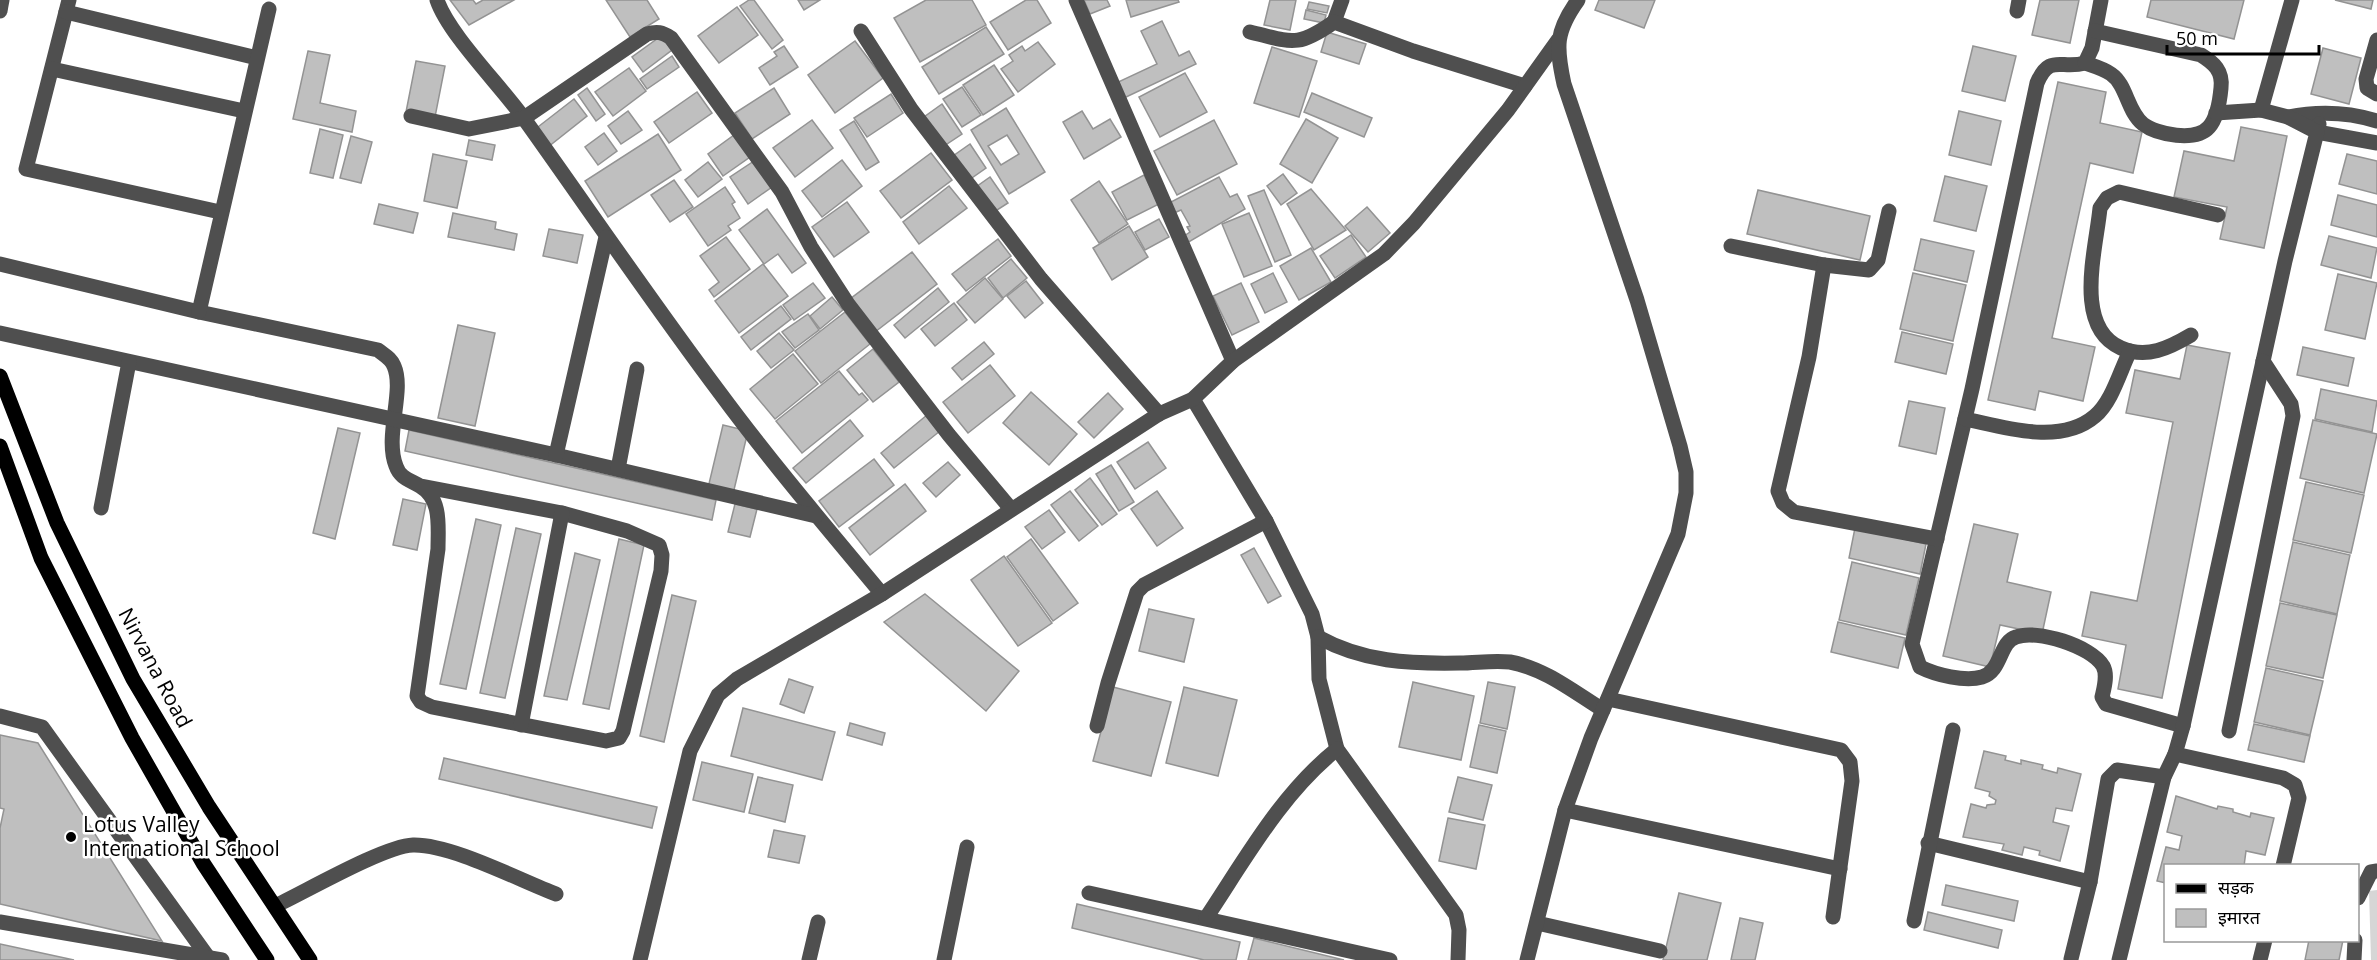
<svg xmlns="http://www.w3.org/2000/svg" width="2377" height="960" font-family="'Open Sans','Noto Sans Devanagari',sans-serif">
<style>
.green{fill:#d6d6d6}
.building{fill:#bfbfbf;stroke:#939393;stroke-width:1.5;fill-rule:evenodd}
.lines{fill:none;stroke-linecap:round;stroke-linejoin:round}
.minor{stroke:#4f4f4f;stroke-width:15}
.major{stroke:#000;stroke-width:15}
.poi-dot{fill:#000;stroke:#fff;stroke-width:2}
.labels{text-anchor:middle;stroke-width:5;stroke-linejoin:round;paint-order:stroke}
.street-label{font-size:21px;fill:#000;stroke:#fff}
.poi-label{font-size:21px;fill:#000;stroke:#fff;text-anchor:start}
</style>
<rect width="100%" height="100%" fill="#fff"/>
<!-- green -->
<path class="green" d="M2377,890V960H2371L2369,891Z"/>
<!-- building -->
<g class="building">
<path d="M450,0H473L476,4L483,0H514L469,25Z"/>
<path d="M606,0H647L659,19L630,37Z"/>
<path d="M749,0H754L783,40L772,49L740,6Z"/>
<path d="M798,0H820L804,10Z"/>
<path d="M926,0H972L986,25L920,62L894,18Z"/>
<path d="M1026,0H1037L1051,23L1008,50L990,22Z"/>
<path d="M1084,0H1107L1110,6L1090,14Z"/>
<path d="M1126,0H1178L1179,2L1131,17Z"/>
<path d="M1270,0H1296L1290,30L1264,25Z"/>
<path d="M1599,0H1655L1644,28L1595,10Z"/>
<path d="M2040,0H2079L2070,43L2032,35Z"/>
<path d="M2151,0H2244L2234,39L2147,17Z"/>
<path d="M2335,0H2373L2371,9Z"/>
<path d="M1309,2L1329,6L1327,13L1307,9Z"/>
<path d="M737,7L758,35L719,63L698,36Z"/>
<path d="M1306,10L1326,15L1324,23L1304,19Z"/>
<path d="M1162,21L1179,56L1189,51L1196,64L1124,98L1116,83L1157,64L1141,31Z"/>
<path d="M986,27L1004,54L939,94L922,67Z"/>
<path d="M1327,32L1366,44L1359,64L1321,52Z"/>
<path d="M661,36L672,50L643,72L632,57Z"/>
<path d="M855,41L883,78L835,113L808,75Z"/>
<path d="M1038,42L1055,64L1018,92L1001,69L1013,61L1009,55L1022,46L1025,51Z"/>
<path d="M784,46L798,67L770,85L759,68L777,56L774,52Z"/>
<path d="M1973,46L2016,56L2005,101L1962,91Z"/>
<path d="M1272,47L1317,61L1299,117L1254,103Z"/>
<path d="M2323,48L2361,58L2349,104L2311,94Z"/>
<path d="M308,51L330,55L320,103L356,111L352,132L293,119Z"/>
<path d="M672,56L679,67L647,89L640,79Z"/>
<path d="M416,61L445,66L435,117L406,112Z"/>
<path d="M994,65L1014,95L983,115L963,85Z"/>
<path d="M629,68L646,91L613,116L595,92Z"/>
<path d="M1185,73L1207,112L1160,137L1139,97Z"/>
<path d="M2058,82L2106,92L2100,123L2142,132L2133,173L2090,163L2052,338L2095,347L2083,401L2039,391L2035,410L1988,400Z"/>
<path d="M962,87L981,115L962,127L943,99Z"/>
<path d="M587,88L605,114L596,121L578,95Z"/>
<path d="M774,88L790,114L752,139L735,113Z"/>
<path d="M697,92L712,113L669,143L654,122Z"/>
<path d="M1312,93L1372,118L1364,137L1304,112Z"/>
<path d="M891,94L903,113L867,137L854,118Z"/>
<path d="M574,99L587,116L548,147L534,130Z"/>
<path d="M942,104L962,134L944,146L924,117Z"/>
<path d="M1006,108L1045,172L1009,194L971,130ZM1007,135L1019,154L1001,165L988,146Z"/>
<path d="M628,111L642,130L621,144L608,126Z"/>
<path d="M1082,111L1093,129L1110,119L1121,137L1084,159L1063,122Z"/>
<path d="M1959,111L2001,121L1991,165L1949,155Z"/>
<path d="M1306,119L1338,138L1312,183L1280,164Z"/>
<path d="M812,120L833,148L795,177L773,148Z"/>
<path d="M1214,120L1237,164L1177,195L1154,151Z"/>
<path d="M854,121L879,162L866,170L840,130Z"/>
<path d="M2241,127L2287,136L2264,248L2220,239L2227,207L2174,197L2184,151L2234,161Z"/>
<path d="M320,129L343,135L333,178L310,173Z"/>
<path d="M604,133L617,151L598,165L585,147Z"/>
<path d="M658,134L681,170L608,217L585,181Z"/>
<path d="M734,135L750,157L723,176L708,154Z"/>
<path d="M351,136L372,142L361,183L340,178Z"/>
<path d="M469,140L495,145L492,160L466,155Z"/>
<path d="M970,144L986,168L969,180L953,156Z"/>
<path d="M931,153L952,180L901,218L880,191Z"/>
<path d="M433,154L467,161L457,208L424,201Z"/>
<path d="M2347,154L2377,161V194L2339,184Z"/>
<path d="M842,160L862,186L822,217L802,191Z"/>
<path d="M754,161L772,187L748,204L730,177Z"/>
<path d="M708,162L722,179L698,197L685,180Z"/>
<path d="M1283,174L1297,193L1281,205L1267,186Z"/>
<path d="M1144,175L1159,204L1127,220L1112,192Z"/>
<path d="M1945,176L1987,186L1976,231L1934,221Z"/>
<path d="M990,177L1008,203L994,212L976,187Z"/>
<path d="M1219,177L1230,197L1237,194L1245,209L1187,243L1184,236L1190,232L1187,227L1190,226L1181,210L1174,213L1169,203Z"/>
<path d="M674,180L693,207L670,222L651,195Z"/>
<path d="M1099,181L1128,224L1099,243L1071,200Z"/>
<path d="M949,186L967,208L919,244L903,222Z"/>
<path d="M725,187L735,202L732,204L740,218L728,226L731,230L708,246L686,214Z"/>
<path d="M1311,189L1346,230L1314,250L1287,204Z"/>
<path d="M1264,190L1291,255L1275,262L1248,196Z"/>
<path d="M1758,190L1870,216L1860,260L1747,234Z"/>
<path d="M2338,195L2377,205V237L2331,225Z"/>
<path d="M847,202L869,232L834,257L812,227Z"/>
<path d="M379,204L418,213L413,233L374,224Z"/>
<path d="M1367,207L1390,233L1368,252L1345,226Z"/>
<path d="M767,209L806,263L792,273L778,254L764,264L739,230Z"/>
<path d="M453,213L496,222L495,229L517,234L514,250L448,237Z"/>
<path d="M1249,213L1272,266L1244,277L1222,224Z"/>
<path d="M1159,219L1169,237L1145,250L1135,232Z"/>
<path d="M1129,226L1148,257L1112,280L1093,248Z"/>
<path d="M549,229L583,235L577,263L543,256Z"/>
<path d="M1351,235L1366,257L1335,278L1320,256Z"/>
<path d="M2329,236L2377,248L2371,278L2321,265Z"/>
<path d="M726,237L750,269L714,297L709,290L719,282L700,256Z"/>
<path d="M998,239L1011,256L966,291L952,274Z"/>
<path d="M1921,239L1974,251L1967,282L1914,270Z"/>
<path d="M1311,248L1331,282L1299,300L1280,266Z"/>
<path d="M912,252L937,284L875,332L850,299Z"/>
<path d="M1011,259L1027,278L1003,298L988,278Z"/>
<path d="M763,264L788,296L739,333L715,301Z"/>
<path d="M1273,273L1287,302L1265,313L1251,284Z"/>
<path d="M1913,273L1966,285L1953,341L1900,329Z"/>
<path d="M2338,274L2377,283L2365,339L2325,330Z"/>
<path d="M985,278L1003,299L975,323L957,302Z"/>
<path d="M1026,281L1043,303L1025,318L1007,296Z"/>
<path d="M813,283L825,298L794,320L783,305Z"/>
<path d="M1241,283L1259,322L1232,335L1213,296Z"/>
<path d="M938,288L949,302L905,338L894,325Z"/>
<path d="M832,297L843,310L820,329L810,316Z"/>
<path d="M954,303L967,320L935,346L921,329Z"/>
<path d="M781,306L791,319L751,350L741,337Z"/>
<path d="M845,312L870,344L821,383L795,351Z"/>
<path d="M808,314L819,330L795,348L782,332Z"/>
<path d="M458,325L495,333L475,426L438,418Z"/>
<path d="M1902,332L1953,344L1946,374L1895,362Z"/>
<path d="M779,333L794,350L771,368L757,351Z"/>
<path d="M984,342L994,354L962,380L952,368Z"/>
<path d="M2187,345L2230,353L2162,698L2118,689L2126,645L2082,636L2091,592L2137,601L2173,422L2126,413L2135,370L2180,379Z"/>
<path d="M2303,347L2354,358L2348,386L2297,375Z"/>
<path d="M873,349L899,382L873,402L847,370Z"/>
<path d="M793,354L818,384L775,419L750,389Z"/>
<path d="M990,365L1015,396L968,433L943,402Z"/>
<path d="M839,371L859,395L862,393L868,400L802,453L776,421Z"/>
<path d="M2321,389L2377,401L2372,432L2315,419Z"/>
<path d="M1031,392L1077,434L1049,465L1003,423Z"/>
<path d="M1108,393L1123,409L1094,438L1078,422Z"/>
<path d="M1909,401L1945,408L1936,454L1899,446Z"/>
<path d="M927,415L940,431L894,468L881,453Z"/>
<path d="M850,420L863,436L806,483L793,468Z"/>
<path d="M2313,420L2377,434L2364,493L2300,478Z"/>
<path d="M723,425L748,431L733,494L708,488Z"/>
<path d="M338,428L360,433L335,539L313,533Z"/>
<path d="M409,430L716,500L712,520L405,451Z"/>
<path d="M1148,442L1166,468L1135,489L1117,462Z"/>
<path d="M874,459L894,485L839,527L819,501Z"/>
<path d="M948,462L960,475L936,497L923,483Z"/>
<path d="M1111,465L1134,502L1119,511L1096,474Z"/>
<path d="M1090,478L1117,514L1102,525L1075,490Z"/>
<path d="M2306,482L2364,495L2351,553L2293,540Z"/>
<path d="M905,484L926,511L870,555L849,528Z"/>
<path d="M1070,491L1098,526L1079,541L1051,505Z"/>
<path d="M1157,491L1183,528L1157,546L1131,509Z"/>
<path d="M403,499L426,504L417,550L393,545Z"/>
<path d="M735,504L757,509L750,537L728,532Z"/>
<path d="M1049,510L1065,532L1042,549L1025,527Z"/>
<path d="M476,519L501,525L466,689L440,684Z"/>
<path d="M1974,524L2018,534L2007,582L2051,592L2042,634L2000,625L1990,667L1943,656Z"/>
<path d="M516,528L541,534L505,698L480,693Z"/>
<path d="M1855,528L1926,544L1920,574L1849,558Z"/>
<path d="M619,539L644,545L609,709L583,704Z"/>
<path d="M1031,539L1078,603L1053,621L1007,557Z"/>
<path d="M2293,542L2350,555L2337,614L2280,601Z"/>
<path d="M1254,548L1281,596L1268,603L1241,555Z"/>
<path d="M575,553L600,560L567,700L544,696Z"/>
<path d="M1004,556L1052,623L1018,646L971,580Z"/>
<path d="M1852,562L1919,578L1906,635L1839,620Z"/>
<path d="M925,594L1019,671L986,711L884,622Z"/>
<path d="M672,595L696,601L664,742L640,736Z"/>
<path d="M2280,603L2337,615L2323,678L2266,666Z"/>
<path d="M1149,609L1194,619L1184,662L1139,651Z"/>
<path d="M1838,622L1905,638L1898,668L1831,652Z"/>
<path d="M2266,668L2323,681L2310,735L2254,722Z"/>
<path d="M789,679L813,687L804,713L780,704Z"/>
<path d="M1413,682L1474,696L1461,760L1399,747Z"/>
<path d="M1488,682L1515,687L1507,729L1480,723Z"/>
<path d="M1113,687L1171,702L1151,776L1093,761Z"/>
<path d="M1184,687L1237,700L1218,776L1166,763Z"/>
<path d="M743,708L835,732L822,780L731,756Z"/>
<path d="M850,723L885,733L882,745L847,735Z"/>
<path d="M2254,724L2310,736L2304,762L2248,750Z"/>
<path d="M1479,725L1506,731L1497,773L1470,767Z"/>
<path d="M0,735L38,743L162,941L0,904V828L4,809L0,808Z"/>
<path d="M1984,751L2006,756L2005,760L2021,764V760L2043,765L2042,769L2057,773L2058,768L2081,774L2072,811L2056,808L2053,822L2069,826L2060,861L2039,855L2040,851L2024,847L2022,855L2002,850L2004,844L1963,837L1971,804L1986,808L1987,805L1995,804L1996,800L1989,796L1990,792L1975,788Z"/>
<path d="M444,758L657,807L652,828L439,779Z"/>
<path d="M702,762L753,774L744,812L693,800Z"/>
<path d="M758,777L793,785L785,822L749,813Z"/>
<path d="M1458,777L1492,785L1483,820L1449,812Z"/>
<path d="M2176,796L2217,809L2218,806L2233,809V812L2250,817L2251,813L2274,818L2265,855L2246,851L2244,866H2166V883L2157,881L2166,847L2179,850L2182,836L2167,832Z"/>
<path d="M1448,818L1485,825L1476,869L1439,861Z"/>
<path d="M774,830L805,836L799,863L768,857Z"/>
<path d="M1946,885L2018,901L2014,921L1942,905Z"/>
<path d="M1679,893L1721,903L1707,960H1663Z"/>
<path d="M1077,904L1240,942L1236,960H1204L1072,928Z"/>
<path d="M1928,912L2002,930L1998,948L1924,930Z"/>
<path d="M1740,918L1763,923L1755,960H1731Z"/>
<path d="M1254,938L1344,960H1248Z"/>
<path d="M2309,940H2343L2339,960H2305Z"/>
<path d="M0,944L74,960H0Z"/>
</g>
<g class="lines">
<!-- minor -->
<g class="minor">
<path d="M69,0L26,169L220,212"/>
<path d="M437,0C449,35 502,87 525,120C590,211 653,304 720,393C771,462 827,528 882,594"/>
<path d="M1076,0L1233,361"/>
<path d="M2101,0L2092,48L2085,63C2061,70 2050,53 2037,83L1972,389L1912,644L1920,667C1936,675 1965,682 1982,677C2002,671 1999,642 2016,637C2037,629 2091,646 2103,666C2108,675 2104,688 2102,697L2106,704L2183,726L2175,754L2164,777L2119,960"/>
<path d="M0,11L2,0"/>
<path d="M2017,11L2019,0"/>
<path d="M66,12L257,58"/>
<path d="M1334,22L1342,0"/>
<path d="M861,31L911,109L1041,279L1159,414"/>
<path d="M1250,32C1292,42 1297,48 1334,22L1413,51L1525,86"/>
<path d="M2377,40L2366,79L2367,88L2377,94"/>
<path d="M2085,63C2094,66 2104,69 2111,74C2127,85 2127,111 2143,124C2157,135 2196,142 2209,127C2217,118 2220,99 2221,88C2223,71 2214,63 2201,55L2095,31"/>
<path d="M52,69L244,111"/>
<path d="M2216,113L2261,110"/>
<path d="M411,116L469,129L524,118L647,34C657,31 662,32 671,38L782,192L811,247L848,304L949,435L1011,509"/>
<path d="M2288,117C2318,111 2348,112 2377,121"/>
<path d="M2319,124L2317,132L2377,143"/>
<path d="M1731,246L1824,265L1869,270L1878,260L1889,211"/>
<path d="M0,264L199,312L378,350C384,355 391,358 394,366C405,391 384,436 396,466C400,478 410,480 420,486C442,499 438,526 438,549L417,696L421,702L432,707L606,741L619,738L623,731L661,571L662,555L659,545L627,531L562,513L421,486"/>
<path d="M1824,265L1809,357L1778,491L1783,503L1794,512L1937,539"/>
<path d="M199,312L269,9"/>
<path d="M0,333L556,455L816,516"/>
<path d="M2191,335C2169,348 2147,359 2121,348C2073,327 2096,250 2100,208L2107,198L2119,192L2218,215"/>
<path d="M1193,399L1266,521L1312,614L1318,637L1319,679L1337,749L1456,915L1459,930L1458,960"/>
<path d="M1965,419C2004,427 2060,446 2095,416C2112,402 2120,371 2130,351"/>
<path d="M556,455L606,237"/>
<path d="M618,469L637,369"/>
<path d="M101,508L129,362"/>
<path d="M1318,637C1363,662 1409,664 1460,663C1476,663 1493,660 1510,662C1544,668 1574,692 1603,710"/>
<path d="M1608,699L1841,750L1850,762L1852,781L1833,917"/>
<path d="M0,716L42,727L210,960"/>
<path d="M521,725L562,513"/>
<path d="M1097,726L1108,683L1137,592L1144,585L1266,521"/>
<path d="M2183,726L2285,261L2317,132L2288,117L2261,110L2292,0"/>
<path d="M2229,731L2293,416L2291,404L2263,361"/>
<path d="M2175,754L2283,778L2295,785L2299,798L2283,866"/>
<path d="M1565,810L1840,869"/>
<path d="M1928,843L2090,882"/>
<path d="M1089,893L1390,960"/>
<path d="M2358,898L2371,872L2377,871"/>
<path d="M275,906C305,892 384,846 413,845C451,844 519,880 556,894"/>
<path d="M1206,918C1246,858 1281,794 1337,749"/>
<path d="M1914,921L1953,730"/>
<path d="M0,922L222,960"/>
<path d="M1537,923L1660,951"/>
<path d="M2071,959L2090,882L2108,779L2117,770L2164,777"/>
<path d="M640,960L690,751L718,695L737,679L882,594L1159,414L1193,399L1233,361L1384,254L1414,223L1508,110L1558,40"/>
<path d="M809,960L818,922"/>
<path d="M944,960L967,847"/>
<path d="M1527,960L1565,810L1591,738L1678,534L1686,493V472L1680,446L1637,300L1564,84C1556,47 1555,32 1578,0"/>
<path d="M2260,960L2265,940"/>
<path d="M2354,960L2355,940"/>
</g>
<!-- major -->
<g class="major">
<path d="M0,376L57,523L133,679L209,807L310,960"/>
<path d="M0,446L41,558L132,738L203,863L267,960"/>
</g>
</g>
<!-- markers -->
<circle class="poi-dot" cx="71" cy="837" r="6"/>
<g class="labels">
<!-- street labels -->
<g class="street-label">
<text transform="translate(155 668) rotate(62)" y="7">Nirvana Road</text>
</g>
<!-- poi labels -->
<g class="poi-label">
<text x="83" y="832">Lotus Valley<tspan x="83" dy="24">International School</tspan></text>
</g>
</g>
<!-- legend -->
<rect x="2164" y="864" width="195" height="78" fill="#ffffff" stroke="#999999" stroke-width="1.5"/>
<rect x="2176" y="884" width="30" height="9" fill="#000000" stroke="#999999" stroke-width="1.5"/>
<text x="2218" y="894" font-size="18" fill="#000000">सड़क</text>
<rect x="2176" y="909" width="30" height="18" fill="#bfbfbf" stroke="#999999" stroke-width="1.5"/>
<text x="2218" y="924" font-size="18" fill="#000000">इमारत</text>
<!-- scale -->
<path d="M2167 45v9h152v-9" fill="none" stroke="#000000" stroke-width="3"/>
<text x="2176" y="45" font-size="18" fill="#000000" stroke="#ffffff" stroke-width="4.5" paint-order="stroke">50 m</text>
</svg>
